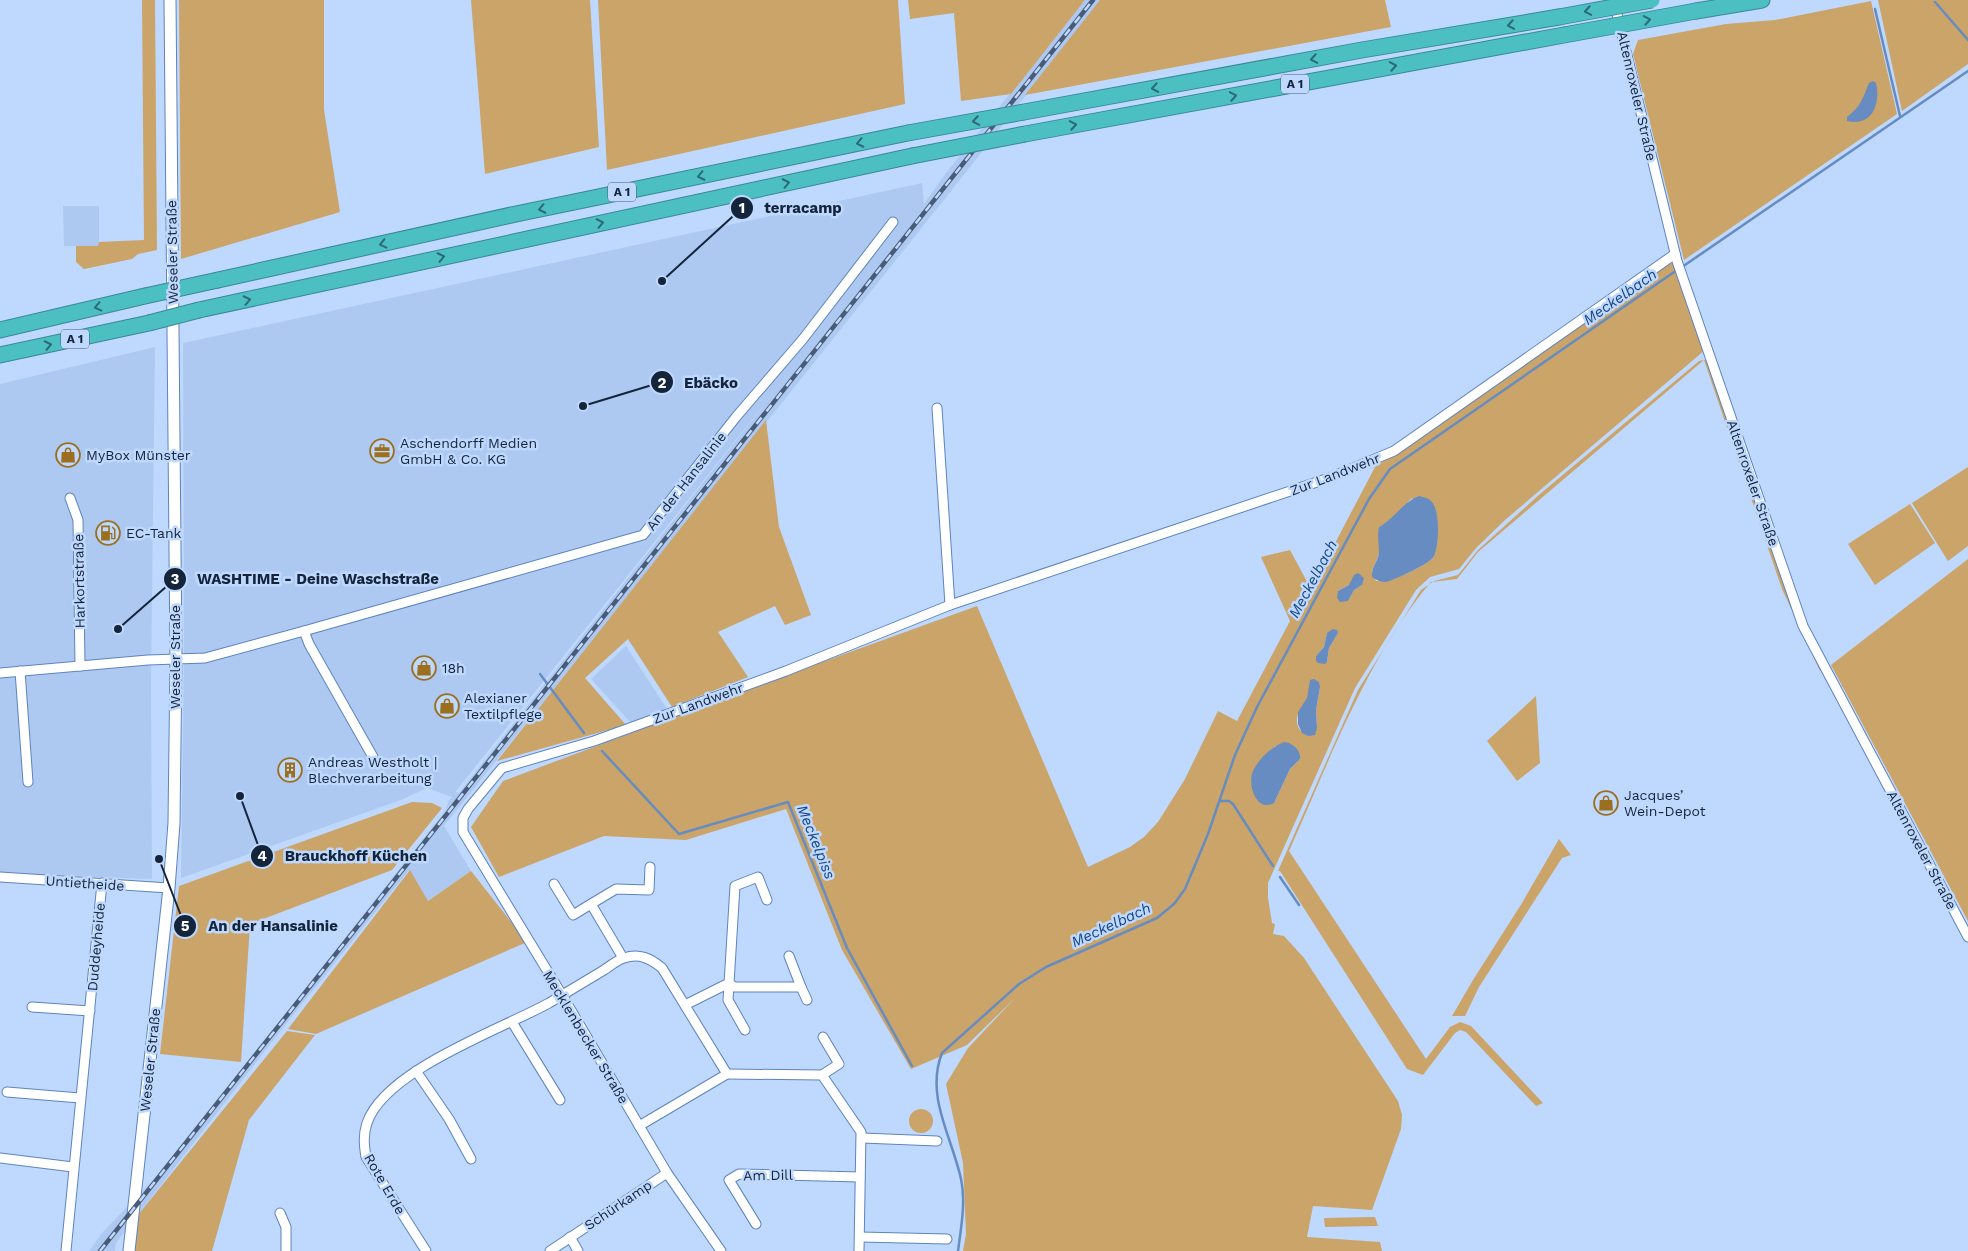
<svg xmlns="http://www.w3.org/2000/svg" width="1968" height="1251" font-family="'Work Sans',sans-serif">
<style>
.built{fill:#aec9f1;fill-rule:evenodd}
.green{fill:#caa469;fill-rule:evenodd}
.water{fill:#678cc1}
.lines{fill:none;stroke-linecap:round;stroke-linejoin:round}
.stream{stroke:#678cc1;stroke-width:2.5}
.minor-casing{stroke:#5d84bd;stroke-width:11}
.secondary-casing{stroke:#5d84bd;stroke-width:13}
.motorway-casing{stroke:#388993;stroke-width:17}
.minor{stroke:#fff;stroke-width:9}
.secondary{stroke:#fff;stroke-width:11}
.motorway{stroke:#4bbfc2;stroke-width:15}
.rail-casing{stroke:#495c77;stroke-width:4.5}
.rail{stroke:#bfd8fd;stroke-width:2.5;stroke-dasharray:8;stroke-linecap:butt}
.motorway-bridge-casing{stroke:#388993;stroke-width:17;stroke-linecap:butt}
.motorway-bridge{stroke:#4bbfc2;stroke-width:15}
.oneway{stroke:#2d6a78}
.labels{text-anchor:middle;stroke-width:5;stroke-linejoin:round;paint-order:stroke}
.shield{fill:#bfd8fd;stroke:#475a75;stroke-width:1}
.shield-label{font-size:12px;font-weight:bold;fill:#14243b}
.street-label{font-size:14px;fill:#14243b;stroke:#bfd8fd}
.poi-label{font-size:14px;fill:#14243b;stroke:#bfd8fd;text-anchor:start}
.water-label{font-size:15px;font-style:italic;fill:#154586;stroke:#bfd8fd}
.leader{fill:none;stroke:#14243b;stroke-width:2}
.callout-dot{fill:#14243b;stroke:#bfd8fd;stroke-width:2}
.mark-label{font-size:15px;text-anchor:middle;font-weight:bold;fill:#fff}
.callout-label{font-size:15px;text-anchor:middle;font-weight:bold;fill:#14243b;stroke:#bfd8fd;stroke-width:5;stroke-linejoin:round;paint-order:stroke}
</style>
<rect width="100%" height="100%" fill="#bfd8fd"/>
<!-- built -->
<g class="built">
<path d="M1085,0H1100L963,176L444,826L471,871L428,901L409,870L278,1034L116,1243L115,1251H89L102,1233L156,1177L446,810L448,802L452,797L427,788L401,800L181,878L184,651L183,343L922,183L924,204L946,173ZM794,367L459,793L456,792V791Z"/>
<path d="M63,206H99V246H64Z"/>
<path d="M155,347L151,683L152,879L0,874V384Z"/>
<path d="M626,646L667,709L631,723L591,679Z"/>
</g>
<!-- green -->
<g class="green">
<path d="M142,0H155L157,250L138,254L132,259L84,269L76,262V246H98L99,242L144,240Z"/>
<path d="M179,0H324V110L340,212L181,259Z"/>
<path d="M471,0H590L599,147L485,174Z"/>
<path d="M598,0H898L905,104L607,170Z"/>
<path d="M908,0H1085L1011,94L961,101L954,13L910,19Z"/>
<path d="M1100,0H1385L1391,27L1025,95Z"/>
<path d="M1878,0H1968V64L1902,111Z"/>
<path d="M1871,1L1897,114L1684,260L1633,54L1638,40L1726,24L1775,20Z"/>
<path d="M1672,263L1675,265L1705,350L1505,520L1476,548L1459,569L1430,577L1416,590L1355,688L1268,883V898L1272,923L1275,924L1273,934L1284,936L1304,958L1398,1101L1402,1115L1401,1129L1372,1210L1313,1206L1307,1237L1380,1242L1382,1251H963L966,1234L963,1163L946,1084L968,1048L1015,998L967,1045L911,1069L842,950L786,809L686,840L604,836L499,877L471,827L503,781L781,677L977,606L1088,867L1130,847L1144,837L1158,822L1185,779L1218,711L1237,721L1290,621L1261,557L1290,550L1311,589L1375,467L1664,266ZM1412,498L1434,557C1422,568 1392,582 1376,581L1372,571L1379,554V527L1389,522ZM1349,585H1362L1354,590L1348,601L1338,591ZM1327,633H1338L1329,648L1327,662L1316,656L1324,647ZM1320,687L1316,710L1317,728L1308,736C1283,723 1306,699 1320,687ZM1275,746L1300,759L1290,769L1274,803L1254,770Z"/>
<path d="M1704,360H1708L1786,592L1822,667L1820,671L1782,589L1704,360L1478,552L1457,579L1431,582C1367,657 1329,762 1289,851L1426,1059L1450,1027L1460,1022L1471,1026L1543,1103L1536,1106L1466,1032L1460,1030L1455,1033L1423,1075L1407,1069L1280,871H1278L1358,690L1421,590L1434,581L1458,575L1478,550L1540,494L1699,361Z"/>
<path d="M766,420L779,527L811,615L785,625L775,606L718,632L748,677L672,707L628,639L585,678L626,725L497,761Z"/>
<path d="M1968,467V546L1948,561L1912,503Z"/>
<path d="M1910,504L1935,543L1875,585L1848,544Z"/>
<path d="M1968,559V921L1831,665Z"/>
<path d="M1536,696L1540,763L1517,781L1487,741Z"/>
<path d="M412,802L432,803L442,808L392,870L250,924L241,1062L160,1054L179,886Z"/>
<path d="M1559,839L1571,855L1562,858L1479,987L1465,1016H1452L1473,980L1522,903Z"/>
<path d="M410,870L428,901L471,871L527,942L316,1034L288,1029Z"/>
<path d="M287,1031L315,1035L249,1120L212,1251H135L138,1215Z"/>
<circle cx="921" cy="1121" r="12"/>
<path d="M1375,1217L1378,1226L1325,1227L1324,1218Z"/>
</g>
<!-- water -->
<g class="water">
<path d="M1873,81L1876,83C1881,104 1872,127 1847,121V117C1861,106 1862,100 1869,83Z"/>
<path d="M1419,496C1423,497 1428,498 1430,500C1441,508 1439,545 1434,556C1432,563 1394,580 1386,582C1381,582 1376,580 1372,577C1371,568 1378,561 1379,553C1379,543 1377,536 1379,527C1394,519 1403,502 1419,496Z"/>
<path d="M1358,573L1364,578L1362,585L1354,590L1348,601L1340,602L1337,598L1338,591L1349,585L1354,575Z"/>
<path d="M1333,629L1337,630L1338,633L1329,648L1327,662L1325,664L1318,663L1316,661V656L1324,647L1327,633Z"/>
<path d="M1314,679L1319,682L1320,687L1316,710L1317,728L1315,735L1308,736L1302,733L1298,724V712L1307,698L1310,680Z"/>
<path d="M1284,742C1293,743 1301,750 1300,759L1290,769L1274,803C1256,813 1247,784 1253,771C1259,758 1272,747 1284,742Z"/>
</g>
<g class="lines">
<!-- stream -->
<g class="stream">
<path d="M1935,2L1968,40"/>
<path d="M1875,9L1900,116"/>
<path d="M1682,267L1968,71"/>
<path d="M540,674L584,733"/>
<path d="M602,751L679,834L788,802L847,948L912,1066"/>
<path d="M1220,801H1229L1233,804L1273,866"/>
<path d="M1280,877L1299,905"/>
<path d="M958,1251C961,1228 966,1202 961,1179C952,1137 925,1096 942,1053L1019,984L1046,967L1157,918L1174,904L1185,889L1208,834L1235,755L1257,707L1369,499L1390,469L1677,270"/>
</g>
<!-- minor casing -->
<g class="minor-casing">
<g id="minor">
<path d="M1614,2L1677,261L1803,626L1968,937"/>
<path d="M937,408L950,605"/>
<path d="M70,498L78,520L80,666"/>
<path d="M304,631L643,535L736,417L803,339L893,222"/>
<path d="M20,671L28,782"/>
<path d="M0,673L148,660L205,658L304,631L309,644L373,757"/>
<path d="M0,877L169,888"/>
<path d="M554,884L573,915L591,904L623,958"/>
<path d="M591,904L616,889L649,890L650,867"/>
<path d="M801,987L807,1000"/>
<path d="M685,1005L729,983L734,987H801L789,956"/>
<path d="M32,1007L90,1011"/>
<path d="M512,1022L560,1100"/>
<path d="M745,1030L728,1000L735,886L758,877L767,900"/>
<path d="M416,1071L449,1119L471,1159"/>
<path d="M727,1074L822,1075L861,1132L859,1251"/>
<path d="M822,1075L839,1064L823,1037"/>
<path d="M7,1092L80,1098"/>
<path d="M862,1138L937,1141"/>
<path d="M0,1158L73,1167"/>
<path d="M280,1213L286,1227V1251"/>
<path d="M756,1224L729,1180L739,1174L860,1177"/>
<path d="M570,1237L578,1251"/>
<path d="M860,1237L947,1239"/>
<path d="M66,1251L102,883"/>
<path d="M426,1251L366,1157C364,1145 363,1135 367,1123C385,1070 502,1029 549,1003C567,992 586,981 604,970C610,966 617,960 624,958C639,953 650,958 662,968L727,1074L639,1126"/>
<path d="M550,1251L667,1173"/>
<path d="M721,1251L667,1173L562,995L463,832V818L468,809L502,768L594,741L786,671L950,605L1329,478L1394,451L1675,254"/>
</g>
</g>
<!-- secondary casing -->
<g class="secondary-casing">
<path id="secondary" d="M129,1251L169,888L174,823L176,659L170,0"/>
</g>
<!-- motorway casing -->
<g class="motorway-casing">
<g id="motorway">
<path d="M1696,11L1762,0"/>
<path d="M1024,112L1362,50L1559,17"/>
<path d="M1025,134L1564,35"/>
<path d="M218,280L516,214L908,133"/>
<path d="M199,310L912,156"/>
<path d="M0,330L145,296"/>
<path d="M0,355L149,323"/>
</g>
</g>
<!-- minor -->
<use href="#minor" class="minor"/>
<!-- secondary -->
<use href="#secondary" class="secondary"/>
<!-- motorway -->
<use href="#motorway" class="motorway"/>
<!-- rail casing -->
<g class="rail-casing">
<path id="rail" d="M100,1251L1093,0"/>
</g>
<!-- rail -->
<use href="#rail" class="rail"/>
<!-- motorway-bridge casing -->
<g class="motorway-bridge-casing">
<g id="motorway-bridge">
<path d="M1559,17L1652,0"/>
<path d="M1564,35L1696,11"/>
<path d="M908,133L1024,112"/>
<path d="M912,156L1025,134"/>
<path d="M145,296L218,280"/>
<path d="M149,323L199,310"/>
</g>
</g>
<!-- motorway-bridge -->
<use href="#motorway-bridge" class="motorway-bridge"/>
</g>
<!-- one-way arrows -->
<defs><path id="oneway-chevron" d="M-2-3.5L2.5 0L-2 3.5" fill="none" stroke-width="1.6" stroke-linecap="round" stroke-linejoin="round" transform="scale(1.25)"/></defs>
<g class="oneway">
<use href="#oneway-chevron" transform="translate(1588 11) rotate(170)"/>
<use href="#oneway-chevron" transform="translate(1647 20) rotate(-10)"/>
<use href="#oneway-chevron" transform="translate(1511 25) rotate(170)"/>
<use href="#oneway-chevron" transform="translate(1314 59) rotate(170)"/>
<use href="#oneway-chevron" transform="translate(1393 66) rotate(-10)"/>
<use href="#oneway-chevron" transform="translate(1155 88) rotate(170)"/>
<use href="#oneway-chevron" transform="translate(1233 96) rotate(-10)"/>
<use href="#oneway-chevron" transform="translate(976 121) rotate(170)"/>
<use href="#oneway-chevron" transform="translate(1073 125) rotate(-10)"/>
<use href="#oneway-chevron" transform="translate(860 143) rotate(168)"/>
<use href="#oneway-chevron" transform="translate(701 176) rotate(168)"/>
<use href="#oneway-chevron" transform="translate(786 183) rotate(-12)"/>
<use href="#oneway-chevron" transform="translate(542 209) rotate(168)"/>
<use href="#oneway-chevron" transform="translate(600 223) rotate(-12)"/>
<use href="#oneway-chevron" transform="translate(383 244) rotate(167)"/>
<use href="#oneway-chevron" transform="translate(441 257) rotate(-12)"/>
<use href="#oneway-chevron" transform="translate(247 300) rotate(-12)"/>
<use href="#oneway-chevron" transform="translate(98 307) rotate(167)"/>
<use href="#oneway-chevron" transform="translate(48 345) rotate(-12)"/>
</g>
<!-- icons -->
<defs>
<g id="office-ring" transform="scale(1.25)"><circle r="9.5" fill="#bfd8fd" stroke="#9b6f1e" stroke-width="1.5"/><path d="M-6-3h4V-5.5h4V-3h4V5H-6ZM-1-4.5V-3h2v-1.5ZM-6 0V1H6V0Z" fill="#9b6f1e"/></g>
<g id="shop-ring" transform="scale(1.25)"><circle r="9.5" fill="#bfd8fd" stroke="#9b6f1e" stroke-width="1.5"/><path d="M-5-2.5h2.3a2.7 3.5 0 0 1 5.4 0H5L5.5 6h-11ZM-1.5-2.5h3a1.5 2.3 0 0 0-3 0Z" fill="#9b6f1e"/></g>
<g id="fuel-ring" transform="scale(1.25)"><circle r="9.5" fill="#bfd8fd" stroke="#9b6f1e" stroke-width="1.5"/><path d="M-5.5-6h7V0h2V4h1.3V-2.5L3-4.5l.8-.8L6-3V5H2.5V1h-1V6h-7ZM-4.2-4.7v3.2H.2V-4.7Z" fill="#9b6f1e"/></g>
<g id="building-ring" transform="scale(1.25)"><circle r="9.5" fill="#bfd8fd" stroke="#9b6f1e" stroke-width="1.5"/><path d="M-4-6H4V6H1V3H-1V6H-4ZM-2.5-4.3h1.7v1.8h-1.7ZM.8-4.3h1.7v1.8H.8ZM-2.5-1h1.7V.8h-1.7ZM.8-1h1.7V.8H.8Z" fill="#9b6f1e"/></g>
</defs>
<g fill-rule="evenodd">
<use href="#office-ring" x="382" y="451"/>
<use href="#shop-ring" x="68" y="455"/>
<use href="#fuel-ring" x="108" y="533"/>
<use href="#shop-ring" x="424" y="668"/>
<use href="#shop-ring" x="447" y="706"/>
<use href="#building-ring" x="290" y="770"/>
<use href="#shop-ring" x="1606" y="803"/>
</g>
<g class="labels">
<!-- shield labels -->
<g class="shield">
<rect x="1281" y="74.5" width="28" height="19" rx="4"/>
<rect x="608" y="182.5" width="28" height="19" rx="4"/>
<rect x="61" y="329.5" width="28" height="19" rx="4"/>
</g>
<g class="shield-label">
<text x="1295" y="88">A 1</text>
<text x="622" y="196">A 1</text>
<text x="75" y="343">A 1</text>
</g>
<!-- street labels -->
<g class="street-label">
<text transform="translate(1637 96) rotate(77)" y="5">Altenroxeler Straße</text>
<text transform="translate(172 252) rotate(-91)" y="5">Weseler Straße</text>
<text transform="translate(1335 474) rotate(-21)" y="5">Zur Landwehr</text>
<text transform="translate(686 481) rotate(-52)" y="5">An der Hansalinie</text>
<text transform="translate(1753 483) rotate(71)" y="5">Altenroxeler Straße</text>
<text transform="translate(79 581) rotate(-91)" y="5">Harkortstraße</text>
<text transform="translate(175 657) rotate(-90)" y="5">Weseler Straße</text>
<text transform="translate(698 703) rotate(-20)" y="5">Zur Landwehr</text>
<text transform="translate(1922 850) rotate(62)" y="5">Altenroxeler Straße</text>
<text transform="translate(85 883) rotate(4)" y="5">Untietheide</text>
<text transform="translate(96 947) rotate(-85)" y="5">Duddeyheide</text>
<text transform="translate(586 1037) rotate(59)" y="5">Mecklenbecker Straße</text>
<text transform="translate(150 1060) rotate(-84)" y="5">Weseler Straße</text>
<text transform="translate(768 1175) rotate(-1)" y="5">Am Dill</text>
<text transform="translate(385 1184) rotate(60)" y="5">Rote Erde</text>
<text transform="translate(618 1205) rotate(-34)" y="5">Schürkamp</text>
</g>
<!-- poi labels -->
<g class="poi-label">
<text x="400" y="448">Aschendorff Medien<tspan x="400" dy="16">GmbH &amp; Co. KG</tspan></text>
<text x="86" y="460">MyBox Münster</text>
<text x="126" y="538">EC-Tank</text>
<text x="442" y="673">18h</text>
<text x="464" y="703">Alexianer<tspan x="464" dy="16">Textilpflege</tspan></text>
<text x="308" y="767">Andreas Westholt |<tspan x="308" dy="16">Blechverarbeitung</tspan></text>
<text x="1624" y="800">Jacques’<tspan x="1624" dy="16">Wein-Depot</tspan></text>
</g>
<!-- water labels -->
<g class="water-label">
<text transform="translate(1620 297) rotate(-35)" y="5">Meckelbach</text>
<text transform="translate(1313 579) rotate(-62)" y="5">Meckelbach</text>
<text transform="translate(816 842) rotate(68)" y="5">Meckelpiss</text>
<text transform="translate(1111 925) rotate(-25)" y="5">Meckelbach</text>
</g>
</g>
<!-- callouts -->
<path class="leader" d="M662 281L742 208M583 406L662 382M118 629L175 579M240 796L262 856M159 859L185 926"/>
<g class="callout-dot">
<circle cx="662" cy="281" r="5"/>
<circle cx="583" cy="406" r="5"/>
<circle cx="118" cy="629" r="5"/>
<circle cx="240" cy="796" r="5"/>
<circle cx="159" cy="859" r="5"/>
<circle cx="742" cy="208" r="12"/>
<circle cx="662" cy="382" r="12"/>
<circle cx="175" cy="579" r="12"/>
<circle cx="262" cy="856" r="12"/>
<circle cx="185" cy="926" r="12"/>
</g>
<g class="mark-label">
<text x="742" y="213">1</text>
<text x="662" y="388">2</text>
<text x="175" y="584">3</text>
<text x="262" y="861">4</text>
<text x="185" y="931">5</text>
</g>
<g class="callout-label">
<text x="803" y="213">terracamp</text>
<text x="711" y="388">Ebäcko</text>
<text x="318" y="584">WASHTIME - Deine Waschstraße</text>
<text x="356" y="861">Brauckhoff Küchen</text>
<text x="273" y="931">An der Hansalinie</text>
</g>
</svg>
